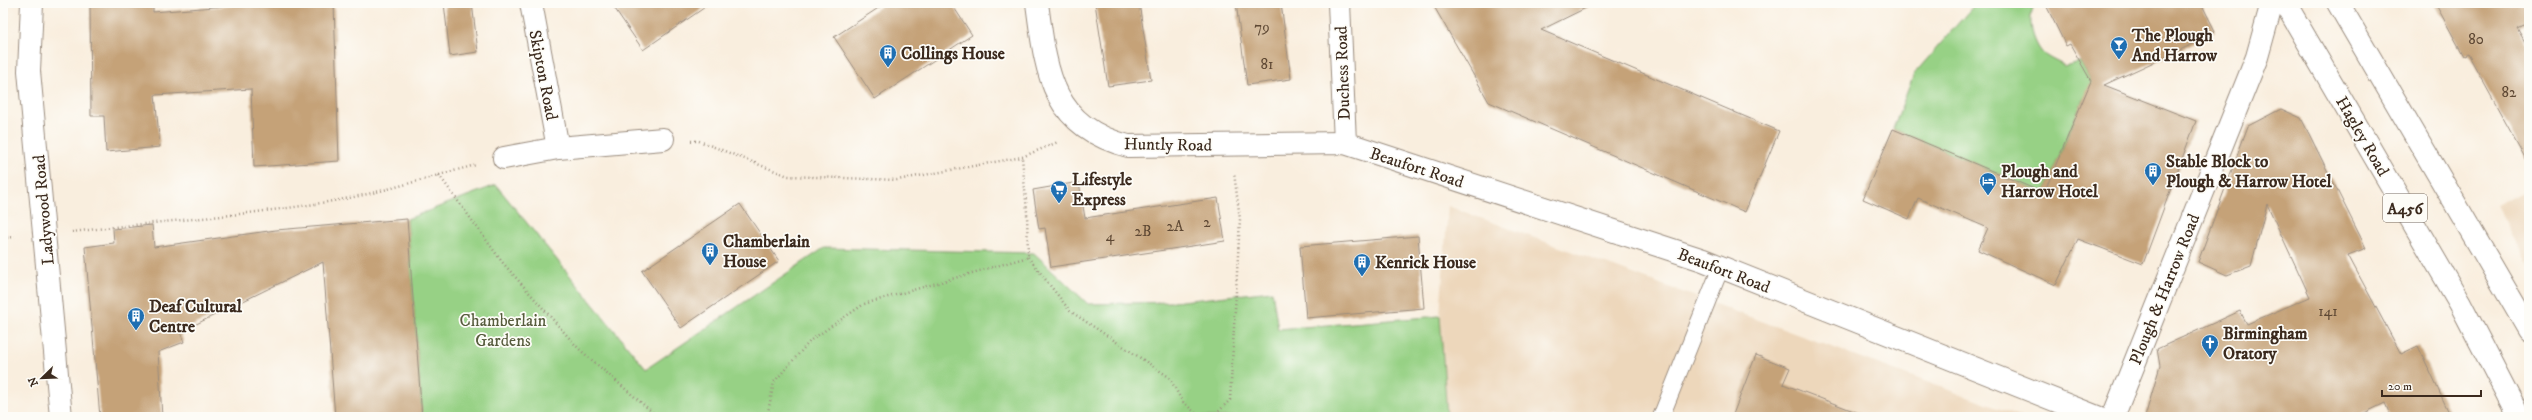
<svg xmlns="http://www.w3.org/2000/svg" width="2532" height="420" font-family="'IM FELL DW Pica',serif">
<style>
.built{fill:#edd7bb}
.green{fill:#97d185;stroke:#697e52}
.building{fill:#c5a278}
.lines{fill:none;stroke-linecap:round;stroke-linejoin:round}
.service-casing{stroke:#9a8c7e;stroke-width:18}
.minor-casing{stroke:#9a8c7e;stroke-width:24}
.secondary-casing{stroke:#9a8c7e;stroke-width:24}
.trunk-casing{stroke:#9a8c7e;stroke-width:24}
.path{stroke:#9a8c7e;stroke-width:2.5;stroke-dasharray:1 3;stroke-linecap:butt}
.service{stroke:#fff;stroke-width:16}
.minor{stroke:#fff;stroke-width:22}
.secondary{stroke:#fff;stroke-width:22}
.trunk{stroke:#fff;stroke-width:22}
.labels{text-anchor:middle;stroke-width:3.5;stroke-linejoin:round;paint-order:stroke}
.number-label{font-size:15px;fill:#5e4834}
.shield{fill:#fdfcf7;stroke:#75695f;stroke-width:1}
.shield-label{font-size:16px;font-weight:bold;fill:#3b2a1e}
.poi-label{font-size:17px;font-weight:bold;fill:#3b2a1e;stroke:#fdfcf7;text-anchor:start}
.street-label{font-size:17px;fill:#3b2a1e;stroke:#fdfcf7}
.park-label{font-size:17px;fill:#575c3d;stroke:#fdfcf7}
</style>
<rect width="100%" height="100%" fill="#fdfcf7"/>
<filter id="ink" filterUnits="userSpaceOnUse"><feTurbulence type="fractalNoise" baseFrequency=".025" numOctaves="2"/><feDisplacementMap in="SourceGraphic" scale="8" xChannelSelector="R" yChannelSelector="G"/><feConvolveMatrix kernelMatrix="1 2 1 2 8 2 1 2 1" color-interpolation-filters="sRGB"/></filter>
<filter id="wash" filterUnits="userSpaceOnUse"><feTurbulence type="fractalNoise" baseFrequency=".012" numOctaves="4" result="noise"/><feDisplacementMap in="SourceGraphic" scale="16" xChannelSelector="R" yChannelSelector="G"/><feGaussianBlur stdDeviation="0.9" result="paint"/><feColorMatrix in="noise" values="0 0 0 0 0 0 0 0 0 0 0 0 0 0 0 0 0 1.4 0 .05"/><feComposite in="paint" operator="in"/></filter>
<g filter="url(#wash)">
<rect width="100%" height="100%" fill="#f9eede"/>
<!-- built -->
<g class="built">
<path d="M2529,189V267L2496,205Z"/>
<path d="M1448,206L2022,417H1447L1440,316Z"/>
</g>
<!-- green -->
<g class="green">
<path d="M1976,3H2036C2026,15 2032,39 2041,51C2045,57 2058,62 2065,66L2080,62L2094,86L2082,101L2044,193L1893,129L1914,74Z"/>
<path d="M496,185L646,369L824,248L1034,253L1088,304L1173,302L1272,291L1278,329L1440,316L1447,417H422L407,219Z"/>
</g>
<g id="blocks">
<!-- building -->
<g class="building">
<path d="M90,3H153V12L262,3H334L339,161L254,167L251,89L155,95L160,147L106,152L104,116H91Z"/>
<path d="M444,3H472L478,52L450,56Z"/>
<path d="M611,3H711L643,50Z"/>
<path d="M886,3H951L972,35L875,99L834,37Z"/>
<path d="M1095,3H1139L1151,80L1108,86Z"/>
<path d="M1236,3H1281L1291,79L1247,85Z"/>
<path d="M1432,3H1596L1541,30L1779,131L1745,212L1489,102Z"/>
<path d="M2045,3H2201L2215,31L2194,41L2195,43L2104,85L2196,121L2143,264L2078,239L2056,285L1978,250L1988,228L1918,198L1909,219L1863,199L1893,129L2044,193L2091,81L2070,44L2066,46Z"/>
<path d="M2435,3H2529V22L2517,28L2529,49V165L2468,54L2464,56Z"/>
<path d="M2281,109L2301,118L2366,248L2348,255L2401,354L2418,346L2451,417H2391L2385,403L2356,417H2145L2160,366L2157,349L2240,311L2247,324L2310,297L2267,204L2251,266L2227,275L2198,262L2248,126Z"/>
<path d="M1079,182L1085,218L1218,198L1225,241L1051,267L1045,228L1039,229L1033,190Z"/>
<path d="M740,204L779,261L681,328L642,271Z"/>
<path d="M407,219L422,417H335L323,262L180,332L184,342L158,352L162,417H100L85,247L114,243L113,229L152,225L154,247L276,230Z"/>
<path d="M1418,236L1424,308L1306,318L1300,246Z"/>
<path d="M1756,355L1790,368L1783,384L1864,415L1863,417H1732Z"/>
</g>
</g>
</g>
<g filter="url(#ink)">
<use href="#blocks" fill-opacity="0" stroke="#9a8c7e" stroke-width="1"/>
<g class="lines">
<!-- service casing -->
<g class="service-casing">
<path id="service" d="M1661,417L1721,267"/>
</g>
<!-- minor casing -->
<g class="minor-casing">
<g id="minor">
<path d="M32,3L29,71L61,417"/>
<path d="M531,3L558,148"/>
<path d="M1037,3C1046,70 1050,126 1128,146L1345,143L1703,260L2097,417"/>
<path d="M1339,3L1345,143"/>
<path d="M504,158L558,148L663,139"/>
</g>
</g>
<!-- secondary casing -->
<g class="secondary-casing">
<path id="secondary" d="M2113,417L2257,57L2272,3"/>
</g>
<!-- trunk casing -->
<g class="trunk-casing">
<g id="trunk">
<path d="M2285,3L2460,303L2519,417"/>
<path d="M2338,3L2529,330"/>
</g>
</g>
<!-- path -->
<g class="path">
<path d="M691,141H699L788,176L897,180L1022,157L1058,142"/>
<path d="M439,175L503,263L579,349L658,417"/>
<path d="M72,232C159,221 246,216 333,201C381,193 429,177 476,165"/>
<path d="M3,238L15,237"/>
<path d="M1028,257L1070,311L1169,377L1182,401L1200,417"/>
<path d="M767,417L774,382L811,340L864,304L1028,257L1027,212L1022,157"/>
<path d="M1213,417L1230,400L1240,219L1234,173"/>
</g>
<!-- service -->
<use href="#service" class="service"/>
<!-- minor -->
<use href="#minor" class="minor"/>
<!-- secondary -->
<use href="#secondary" class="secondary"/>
<!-- trunk -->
<use href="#trunk" class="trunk"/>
</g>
</g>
<!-- icons -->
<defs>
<g id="bar-pin" transform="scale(0.9)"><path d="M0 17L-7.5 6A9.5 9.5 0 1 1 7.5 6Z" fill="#1f6fb2" stroke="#fdfcf7"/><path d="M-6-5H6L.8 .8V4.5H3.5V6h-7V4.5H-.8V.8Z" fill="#fff"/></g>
<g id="building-pin" transform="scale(0.9)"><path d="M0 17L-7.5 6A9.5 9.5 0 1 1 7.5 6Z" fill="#1f6fb2" stroke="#fdfcf7"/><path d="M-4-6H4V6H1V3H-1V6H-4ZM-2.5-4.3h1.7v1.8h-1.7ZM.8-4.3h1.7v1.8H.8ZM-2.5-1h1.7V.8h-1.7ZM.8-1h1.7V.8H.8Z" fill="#fff"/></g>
<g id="hotel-pin" transform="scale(0.9)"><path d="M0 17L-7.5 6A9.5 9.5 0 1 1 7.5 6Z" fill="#1f6fb2" stroke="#fdfcf7"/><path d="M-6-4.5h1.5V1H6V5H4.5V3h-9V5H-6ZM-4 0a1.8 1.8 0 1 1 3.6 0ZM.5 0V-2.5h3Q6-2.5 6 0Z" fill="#fff"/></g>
<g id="supermarket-pin" transform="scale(0.9)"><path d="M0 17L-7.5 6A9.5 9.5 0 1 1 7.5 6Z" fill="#1f6fb2" stroke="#fdfcf7"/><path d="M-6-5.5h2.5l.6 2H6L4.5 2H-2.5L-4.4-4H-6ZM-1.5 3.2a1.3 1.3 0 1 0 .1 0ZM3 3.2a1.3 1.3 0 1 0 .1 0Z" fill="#fff"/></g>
<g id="church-pin" transform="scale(0.9)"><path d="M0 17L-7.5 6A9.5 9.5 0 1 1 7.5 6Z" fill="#1f6fb2" stroke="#fdfcf7"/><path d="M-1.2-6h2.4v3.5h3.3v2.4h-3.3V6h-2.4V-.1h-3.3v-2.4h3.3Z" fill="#fff"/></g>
</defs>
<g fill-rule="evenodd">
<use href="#bar-pin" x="2119" y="45"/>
<use href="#building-pin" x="888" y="53"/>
<use href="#building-pin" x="2153" y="171"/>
<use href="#hotel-pin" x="1988" y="181"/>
<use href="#supermarket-pin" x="1059" y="189"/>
<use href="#building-pin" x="710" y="251"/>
<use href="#building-pin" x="1362" y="262"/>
<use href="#building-pin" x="136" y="316"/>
<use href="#church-pin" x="2210" y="343"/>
</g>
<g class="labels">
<!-- number labels -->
<g class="number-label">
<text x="1262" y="32">79</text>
<text x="2476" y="44">80</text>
<text x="1267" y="69">81</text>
<text x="2509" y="97">82</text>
<text x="1207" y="227">2</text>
<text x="1175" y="231">2A</text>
<text x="1143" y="236">2B</text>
<text x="1110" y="241">4</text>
<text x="2328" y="316">141</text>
</g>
<!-- shield labels -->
<rect class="shield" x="2383" y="194" width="44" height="28" rx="3"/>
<g class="shield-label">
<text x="2405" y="214">A456</text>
</g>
<!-- poi labels -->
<g class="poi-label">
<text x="2132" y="41">The Plough<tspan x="2132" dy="20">And Harrow</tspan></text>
<text x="901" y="59">Collings House</text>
<text x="2166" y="167">Stable Block to<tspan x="2166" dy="20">Plough &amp; Harrow Hotel</tspan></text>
<text x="2001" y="177">Plough and<tspan x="2001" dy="20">Harrow Hotel</tspan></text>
<text x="1072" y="185">Lifestyle<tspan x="1072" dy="20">Express</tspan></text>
<text x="723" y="247">Chamberlain<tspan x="723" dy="20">House</tspan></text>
<text x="1375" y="268">Kenrick House</text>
<text x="149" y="312">Deaf Cultural<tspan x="149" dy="20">Centre</tspan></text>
<text x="2223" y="339">Birmingham<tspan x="2223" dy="20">Oratory</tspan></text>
</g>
<!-- street labels -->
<g class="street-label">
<text transform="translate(1342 73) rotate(-92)" y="6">Duchess Road</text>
<text transform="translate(544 75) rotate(79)" y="6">Skipton Road</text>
<text transform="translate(2363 136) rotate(60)" y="6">Hagley Road</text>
<text transform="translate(1168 144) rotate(1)" y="6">Huntly Road</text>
<text transform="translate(1417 167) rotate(18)" y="6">Beaufort Road</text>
<text transform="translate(43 210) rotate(-95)" y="6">Ladywood Road</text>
<text transform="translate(1724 270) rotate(21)" y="6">Beaufort Road</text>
<text transform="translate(2164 289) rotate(-68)" y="6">Plough &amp; Harrow Road</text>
</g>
<!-- park labels -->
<g class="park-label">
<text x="503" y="326">Chamberlain<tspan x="503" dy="20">Gardens</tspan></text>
</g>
</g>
<!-- margin -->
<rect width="2532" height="420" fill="none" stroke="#fdfcf7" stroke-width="16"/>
<!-- north arrow -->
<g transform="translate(42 378) rotate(247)" stroke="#fdfcf7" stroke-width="3" paint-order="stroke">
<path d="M0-3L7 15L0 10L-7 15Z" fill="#3b2a1e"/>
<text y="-6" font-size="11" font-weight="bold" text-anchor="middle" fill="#3b2a1e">N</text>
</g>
<!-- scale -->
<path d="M2382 390v6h99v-6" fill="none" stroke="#3b2a1e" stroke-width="2"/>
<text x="2388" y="390" font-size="12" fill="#3b2a1e" stroke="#fdfcf7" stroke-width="3" paint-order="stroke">20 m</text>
</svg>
